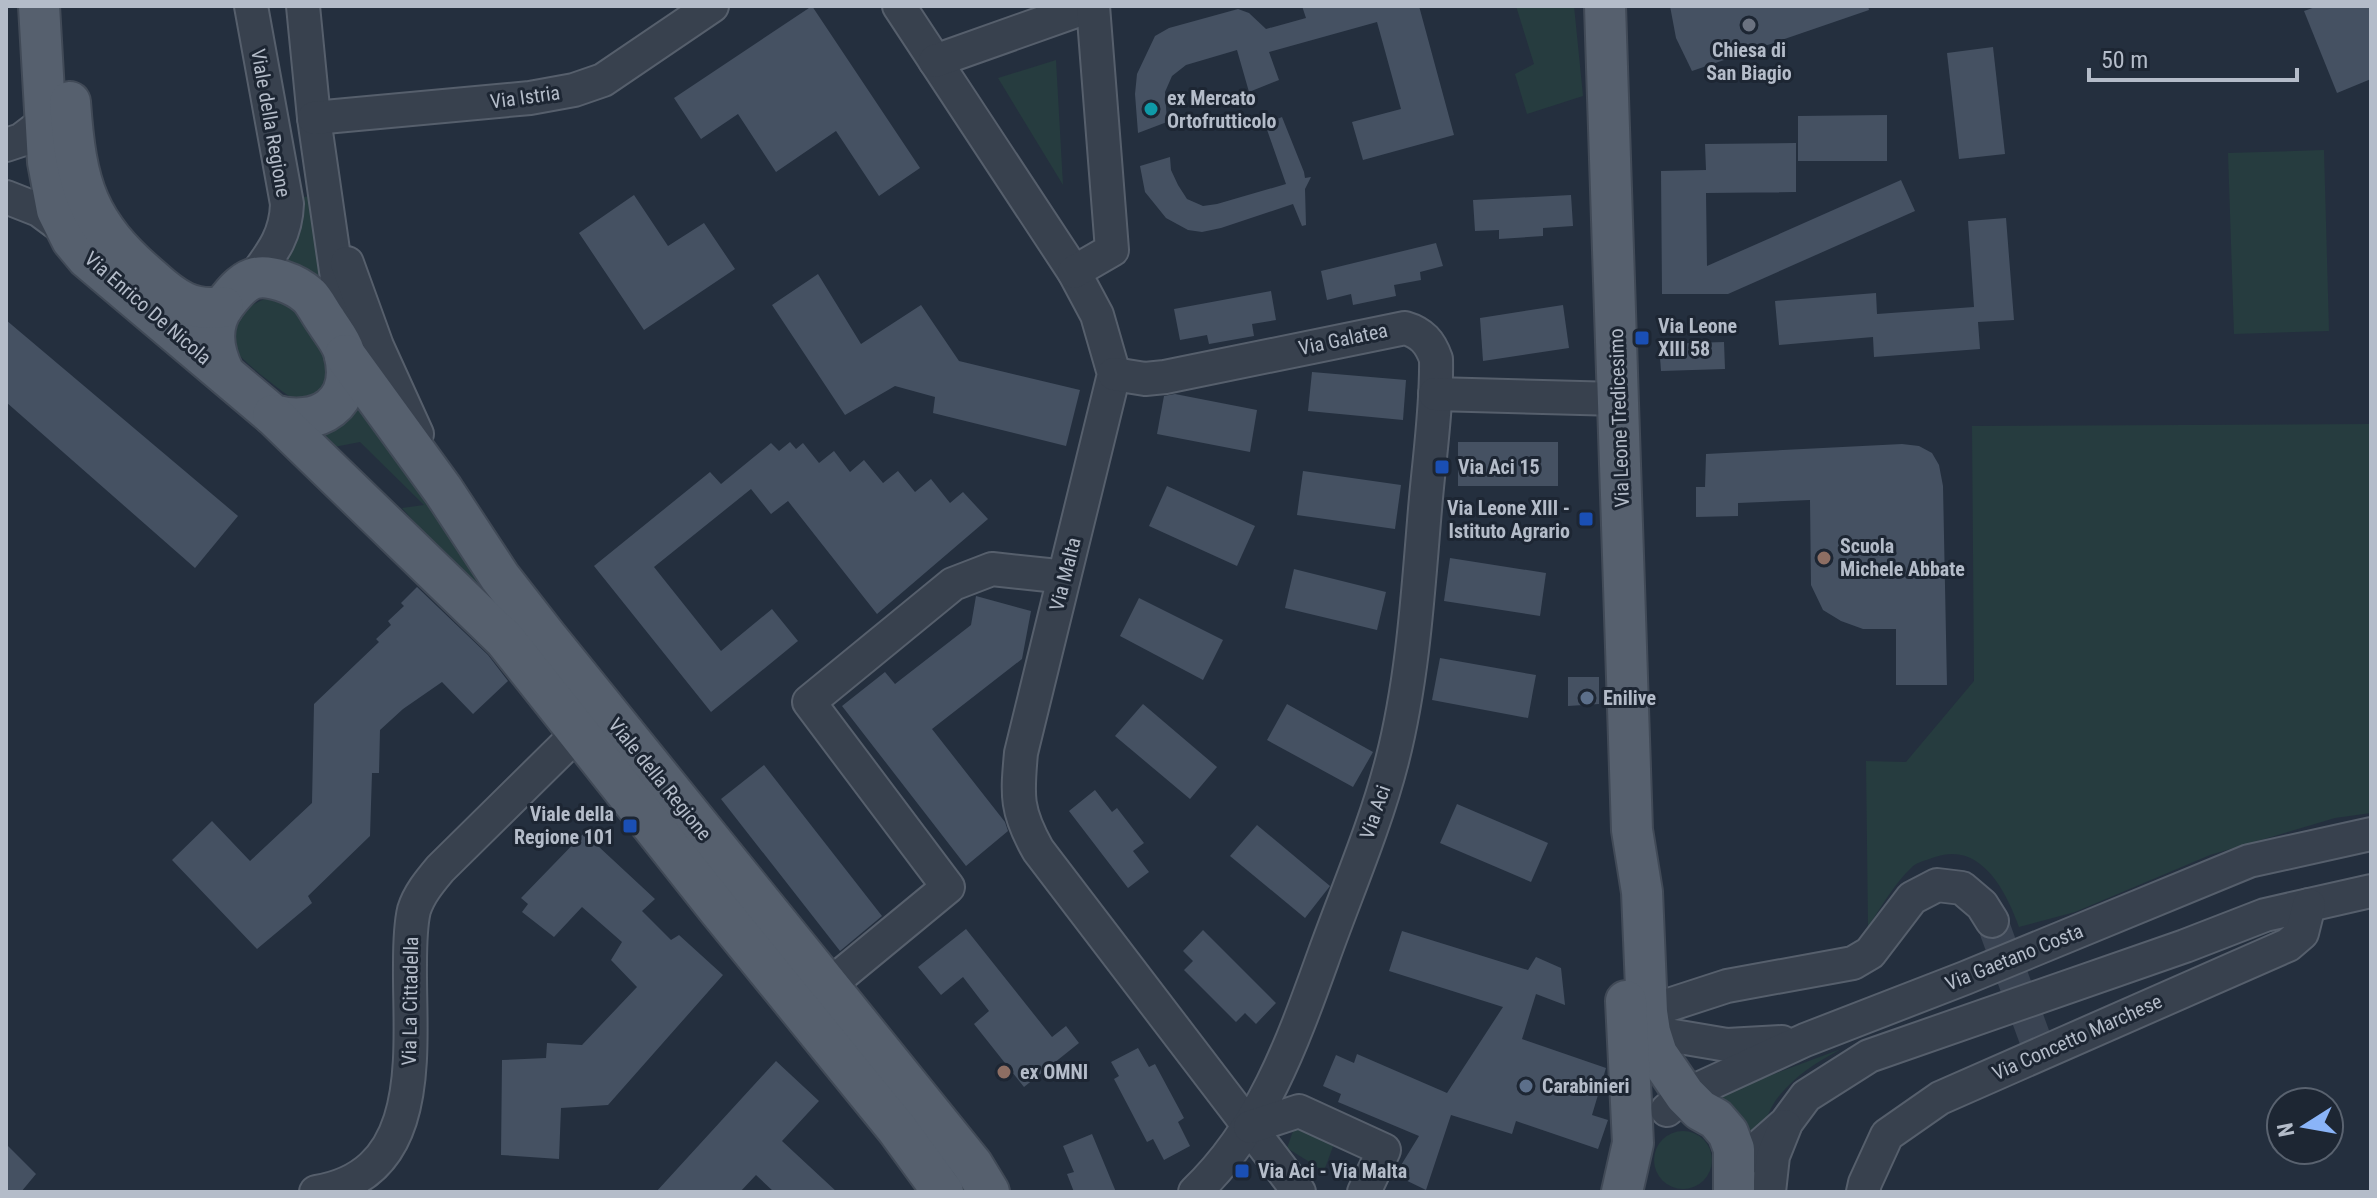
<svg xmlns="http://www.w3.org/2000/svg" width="2377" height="1198" font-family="'Roboto Condensed',sans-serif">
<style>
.green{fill:#263c3f}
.building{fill:#455162}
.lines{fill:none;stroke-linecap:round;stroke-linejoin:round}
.minor-tunnel{stroke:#3a4453;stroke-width:32;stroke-dasharray:32 16;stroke-linecap:butt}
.minor-casing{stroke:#565f6c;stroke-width:36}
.major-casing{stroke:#414a57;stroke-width:44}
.minor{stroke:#38414e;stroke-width:32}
.major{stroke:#56606e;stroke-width:40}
.worship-dot{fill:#6b7280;stroke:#1d2633;stroke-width:3}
.culture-dot{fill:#0f9aa8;stroke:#1d2633;stroke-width:3}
.transit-dot{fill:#1a4fb4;stroke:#1d2633;stroke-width:3}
.education-dot{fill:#8d6e63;stroke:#1d2633;stroke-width:3}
.service-dot{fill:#5c6f8a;stroke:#1d2633;stroke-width:3}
.labels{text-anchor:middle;stroke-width:6;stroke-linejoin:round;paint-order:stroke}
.poi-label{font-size:20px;font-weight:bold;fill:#b4bcc9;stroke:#1d2633;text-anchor:start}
.street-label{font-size:20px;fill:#b4bcc9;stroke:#1d2633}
</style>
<rect width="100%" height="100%" fill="#242f3e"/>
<!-- green -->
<g class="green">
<path d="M1516,6H1574L1583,96L1527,114L1515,74L1534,64Z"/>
<path d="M1056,60L1063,185L998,78Z"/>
<path d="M2324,150L2329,331L2234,334L2228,153Z"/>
<path d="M310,196L322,279L294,263L281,261C300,237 301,227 297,198Z"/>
<path d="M272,297L294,305L329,360L331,373L319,395L295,400C282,392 244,363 236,351C220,325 249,302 272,297Z"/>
<path d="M360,402L539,662L402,508L424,505L360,442L329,448L318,435C337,429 347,417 360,402Z"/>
<path d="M2371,424V813L2335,818L2210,855L2075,912L2019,927C2006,891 1981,841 1935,857C1927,860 1917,862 1912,867C1895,883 1881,907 1868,927L1866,761L1906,762L1974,681L1972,426Z"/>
<path d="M1841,1049C1817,1062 1796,1075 1779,1096C1769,1107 1766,1126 1754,1134L1715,1096Z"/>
<path d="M1297,1120L1335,1141L1324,1171L1287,1148Z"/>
<circle cx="1683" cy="1160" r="29"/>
</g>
<!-- building -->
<g class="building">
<path d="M812,6L920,168L879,196L836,131L776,172L738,114L701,139L674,98Z"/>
<path d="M1302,6H1419L1454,135L1363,160L1352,122L1401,109L1377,22L1269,52L1279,80L1249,92L1237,50L1186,65L1172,76L1165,92L1167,122L1138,133L1135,94L1137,74L1155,36L1169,28L1238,9L1249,13L1266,29L1306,18Z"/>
<path d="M1670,6H1868L1869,10L1692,71L1676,38Z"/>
<path d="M2318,6H2371V79L2337,93L2304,11Z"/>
<path d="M1993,47L2005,154L1959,159L1947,53Z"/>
<path d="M1887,115V161H1798V116Z"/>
<path d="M1282,117L1304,172L1305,178L1311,177L1305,189L1306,225L1302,226L1293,204L1221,228L1202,232L1188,230L1166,218L1145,192L1140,166L1170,157L1171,170L1178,185L1187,199L1203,206L1217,204L1286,184L1265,124Z"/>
<path d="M1796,143V192L1706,193L1707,266L1901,180L1915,211L1728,294H1662L1661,171L1706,170L1705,144Z"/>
<path d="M634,195L668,246L704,223L735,269L644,330L579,233Z"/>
<path d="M1571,195L1573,226L1543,228V236L1499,239V230L1475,231L1473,200Z"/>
<path d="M2006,218L2014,320L1978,322L1980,349L1874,357L1873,337L1779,345L1775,301L1876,293L1877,314L1974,307L1968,221Z"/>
<path d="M1436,243L1443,266L1420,272L1421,280L1394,285L1396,296L1353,305L1351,294L1327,300L1321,271Z"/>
<path d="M818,274L861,344L921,305L959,361L1080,390L1066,446L933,413L935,397L895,386L845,415L772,305Z"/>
<path d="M1271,291L1276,320L1252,324L1254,336L1209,344L1207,335L1180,340L1174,309Z"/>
<path d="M1563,305L1569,348L1483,361L1480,318Z"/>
<path d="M6,320L238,516L195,568L6,402Z"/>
<path d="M1724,342L1725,369L1661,371L1659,344Z"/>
<path d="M1312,372L1406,380L1403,420L1308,411Z"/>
<path d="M1175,394L1257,410L1250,452L1157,434L1164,396Z"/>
<path d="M790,442L796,449L803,443L819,463L834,451L850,472L864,460L883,483L898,471L915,492L931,479L950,503L963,492L988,519L877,614L788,501L771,514L751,489L654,567L721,651L772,609L798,641L711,712L594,566L710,472L721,484L771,443L779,451Z"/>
<rect x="1458" y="442" width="100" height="44"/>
<path d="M1902,444L1919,446L1932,453L1939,465L1943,486L1947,685H1896V629H1863L1841,621L1823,610L1811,585L1810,500L1738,503V516L1696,517V487H1705L1706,454Z"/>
<path d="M1303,471L1401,485L1395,529L1297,515Z"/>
<path d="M1167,486L1255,526L1237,566L1149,526Z"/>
<path d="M1450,558L1546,573L1540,616L1444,601Z"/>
<path d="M1294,569L1386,592L1377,630L1285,608Z"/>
<path d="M417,587L488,655L508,681L473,714L442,682L403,709L380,730L379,773H372L370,836L308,896L312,903L257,949L172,860L212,821L250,861L312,803L314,704L379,642L376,639L391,625L388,621L404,606L401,603Z"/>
<path d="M976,596L1031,611L1022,659L932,729L1005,822L1008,831L966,866L842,706L885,672L895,684L971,625Z"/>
<path d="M1139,598L1223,640L1203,680L1120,636Z"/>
<path d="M1440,658L1536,675L1528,718L1432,700Z"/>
<path d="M1568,677H1599V704L1568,706Z"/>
<path d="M1143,704L1217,767L1190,799L1115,736Z"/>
<path d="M1287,704L1373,752L1353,787L1267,740Z"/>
<path d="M764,765L882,916L840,951L721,799Z"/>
<path d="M1095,790L1112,812L1117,808L1144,843L1133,851L1149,872L1128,888L1069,811Z"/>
<path d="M1457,804L1548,843L1531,882L1440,843Z"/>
<path d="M1257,825L1330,886L1305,918L1230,856Z"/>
<path d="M584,833L655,899L642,911L671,940L679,935L723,975L608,1105L561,1108L559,1159L501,1155L502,1060L546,1058L547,1043L582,1045L637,987L611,960L622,942L582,907L554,937L522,912L528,904L521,898Z"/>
<path d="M966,929L1052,1037L1066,1026L1079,1043L1024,1087L974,1024L989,1011L963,977L941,995L918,967Z"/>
<path d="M1203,930L1276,1003L1256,1024L1245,1013L1236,1022L1184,970L1193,961L1183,951Z"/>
<path d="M1402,931L1528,970L1536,957L1561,968L1565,1005L1536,994L1522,1039L1606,1068L1592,1115L1608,1120L1598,1149L1516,1121L1512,1134L1451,1115L1426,1190L1395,1175L1419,1136L1338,1102L1341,1094L1323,1086L1336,1055L1354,1063L1357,1054L1447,1093L1503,1007L1389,971Z"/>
<path d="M1138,1048L1149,1067L1155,1064L1184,1118L1178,1122L1190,1146L1164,1160L1153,1139L1147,1142L1114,1079L1119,1076L1111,1062Z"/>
<path d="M776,1061L819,1101L782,1141L837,1192H774L756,1175L740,1192H656Z"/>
<path d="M1092,1134L1116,1192H1074L1067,1174L1074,1172L1063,1146Z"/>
<path d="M6,1144L36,1174L21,1192H6Z"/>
</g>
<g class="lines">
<!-- minor-tunnel -->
<path class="minor-tunnel" d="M1992,921L2041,1055"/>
<!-- minor casing -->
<g class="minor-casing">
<g id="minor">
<path d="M251,6L287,204C286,236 272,253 253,279"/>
<path d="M303,6L314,118L337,278L343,347"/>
<path d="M899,6L1074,272L1097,315L1114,374L1021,753C1017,796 1016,811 1038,850L1299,1192"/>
<path d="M935,61L1090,6"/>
<path d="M314,118L530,98L574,90L603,80L712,6"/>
<path d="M6,145L21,140L46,121"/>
<path d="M6,197L39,210L66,230"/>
<path d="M347,263L377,346L417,434"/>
<path d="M1074,272L1112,250L1093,6"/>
<path d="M1114,374L1145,379L1165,377L1405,328C1422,333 1430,342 1436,359C1437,408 1429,460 1425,509C1418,593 1413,679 1392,761C1375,827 1347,891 1324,955C1293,1041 1263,1127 1195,1192"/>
<path d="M1435,394L1618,399"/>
<path d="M828,986L948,887L809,702L953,584L992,569L1048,575L1063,580"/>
<path d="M1647,1012L1727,986L1853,963L1870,953L1912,898L1937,885L1962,888L1982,905L1992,921"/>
<path d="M1650,1032L1727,1045L1782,1042"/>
<path d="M1667,1110L1685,1095L1805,1040L1965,978L2249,861L2371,834"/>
<path d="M1250,1127L1299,1111L1384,1150L1364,1192"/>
<path d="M1735,1168L1786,1123L1806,1096L1869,1056L2185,946L2265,915L2371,891"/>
<path d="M316,1192C428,1174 409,1049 410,965C410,947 410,927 414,910C419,894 430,881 440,869L579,732"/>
<path d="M1769,1192L1773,1156L1785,1126"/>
<path d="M1863,1192L1865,1183L1887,1135L1940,1098L2288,945L2302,933L2309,905"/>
</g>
</g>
<!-- major casing -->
<g class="major-casing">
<g id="major">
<path d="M39,6L48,162L57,210L72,240L87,258L273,415C318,428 358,404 344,352C341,341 332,331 326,321C320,313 315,302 309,296C296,284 268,273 252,279C241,283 232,295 225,304C209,325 213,351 224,373"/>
<path d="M1605,6L1632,830L1642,892L1647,1012L1650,1032L1657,1054L1685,1095L1700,1110L1716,1119L1728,1133L1734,1149V1192"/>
<path d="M70,102C76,186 86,223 152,279C174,299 192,312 223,307"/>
<path d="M345,355L443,490L500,577L546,636L972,1164L989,1192"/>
<path d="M273,415L505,640L719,910L897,1129L943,1192"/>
<path d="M1622,1192L1633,1143L1626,1001"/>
</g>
</g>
<!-- minor -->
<use href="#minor" class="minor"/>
<!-- major -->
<use href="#major" class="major"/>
</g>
<!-- markers -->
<circle class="worship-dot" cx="1749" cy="25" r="8"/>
<circle class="culture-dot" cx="1151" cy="109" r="8"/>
<g class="transit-dot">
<rect x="1634" y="330" width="16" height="16" rx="4"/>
<rect x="1434" y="459" width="16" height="16" rx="4"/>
<rect x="1578" y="511" width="16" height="16" rx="4"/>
<rect x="622" y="818" width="16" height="16" rx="4"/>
<rect x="1234" y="1163" width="16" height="16" rx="4"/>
</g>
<g class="education-dot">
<circle cx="1824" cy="558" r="8"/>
<circle cx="1004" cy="1072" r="8"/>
</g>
<g class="service-dot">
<circle cx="1587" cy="698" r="8"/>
<circle cx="1526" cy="1086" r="8"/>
</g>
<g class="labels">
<!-- poi labels -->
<g class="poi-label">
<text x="1749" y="57" text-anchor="middle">Chiesa di<tspan x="1749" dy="23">San Biagio</tspan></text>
<text x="1167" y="105">ex Mercato<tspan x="1167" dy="23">Ortofrutticolo</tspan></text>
<text x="1658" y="333">Via Leone<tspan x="1658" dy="23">XIII 58</tspan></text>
<text x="1458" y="474">Via Aci 15</text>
<text x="1570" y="515" text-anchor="end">Via Leone XIII -<tspan x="1570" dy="23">Istituto Agrario</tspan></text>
<text x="1840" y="553">Scuola<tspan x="1840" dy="23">Michele Abbate</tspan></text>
<text x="1603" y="705">Enilive</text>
<text x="614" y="821" text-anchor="end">Viale della<tspan x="614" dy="23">Regione 101</tspan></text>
<text x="1020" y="1079">ex OMNI</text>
<text x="1542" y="1093">Carabinieri</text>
<text x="1258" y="1178">Via Aci - Via Malta</text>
</g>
<!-- street labels -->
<g class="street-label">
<text transform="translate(525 97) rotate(-8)" y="7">Via Istria</text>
<text transform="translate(271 123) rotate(80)" y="7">Viale della Regione</text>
<text transform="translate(148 308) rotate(41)" y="7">Via Enrico De Nicola</text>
<text transform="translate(1343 339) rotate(-12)" y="7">Via Galatea</text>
<text transform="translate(1619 418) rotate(-92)" y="7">Via Leone Tredicesimo</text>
<text transform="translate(1065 574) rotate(-76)" y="7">Via Malta</text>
<text transform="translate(660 779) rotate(51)" y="7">Viale della Regione</text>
<text transform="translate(1375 812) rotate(-71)" y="7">Via Aci</text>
<text transform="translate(2014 957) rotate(-22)" y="7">Via Gaetano Costa</text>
<text transform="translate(410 1001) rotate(-89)" y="7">Via La Cittadella</text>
<text transform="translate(2077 1037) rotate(-24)" y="7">Via Concetto Marchese</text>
</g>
</g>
<!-- border -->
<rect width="2377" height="1198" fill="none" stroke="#b4bcc9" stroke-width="16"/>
<!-- north arrow -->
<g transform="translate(2305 1126) rotate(259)"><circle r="38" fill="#1d2633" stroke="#59626f" stroke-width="2"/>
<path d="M0-6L14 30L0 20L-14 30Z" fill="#8ab4f8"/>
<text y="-12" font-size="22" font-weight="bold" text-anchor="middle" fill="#b4bcc9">N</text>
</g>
<!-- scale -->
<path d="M2089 68v12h208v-12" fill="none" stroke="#b4bcc9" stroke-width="4"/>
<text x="2101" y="68" font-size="24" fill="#b4bcc9" stroke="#1d2633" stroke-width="6" paint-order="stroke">50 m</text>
</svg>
